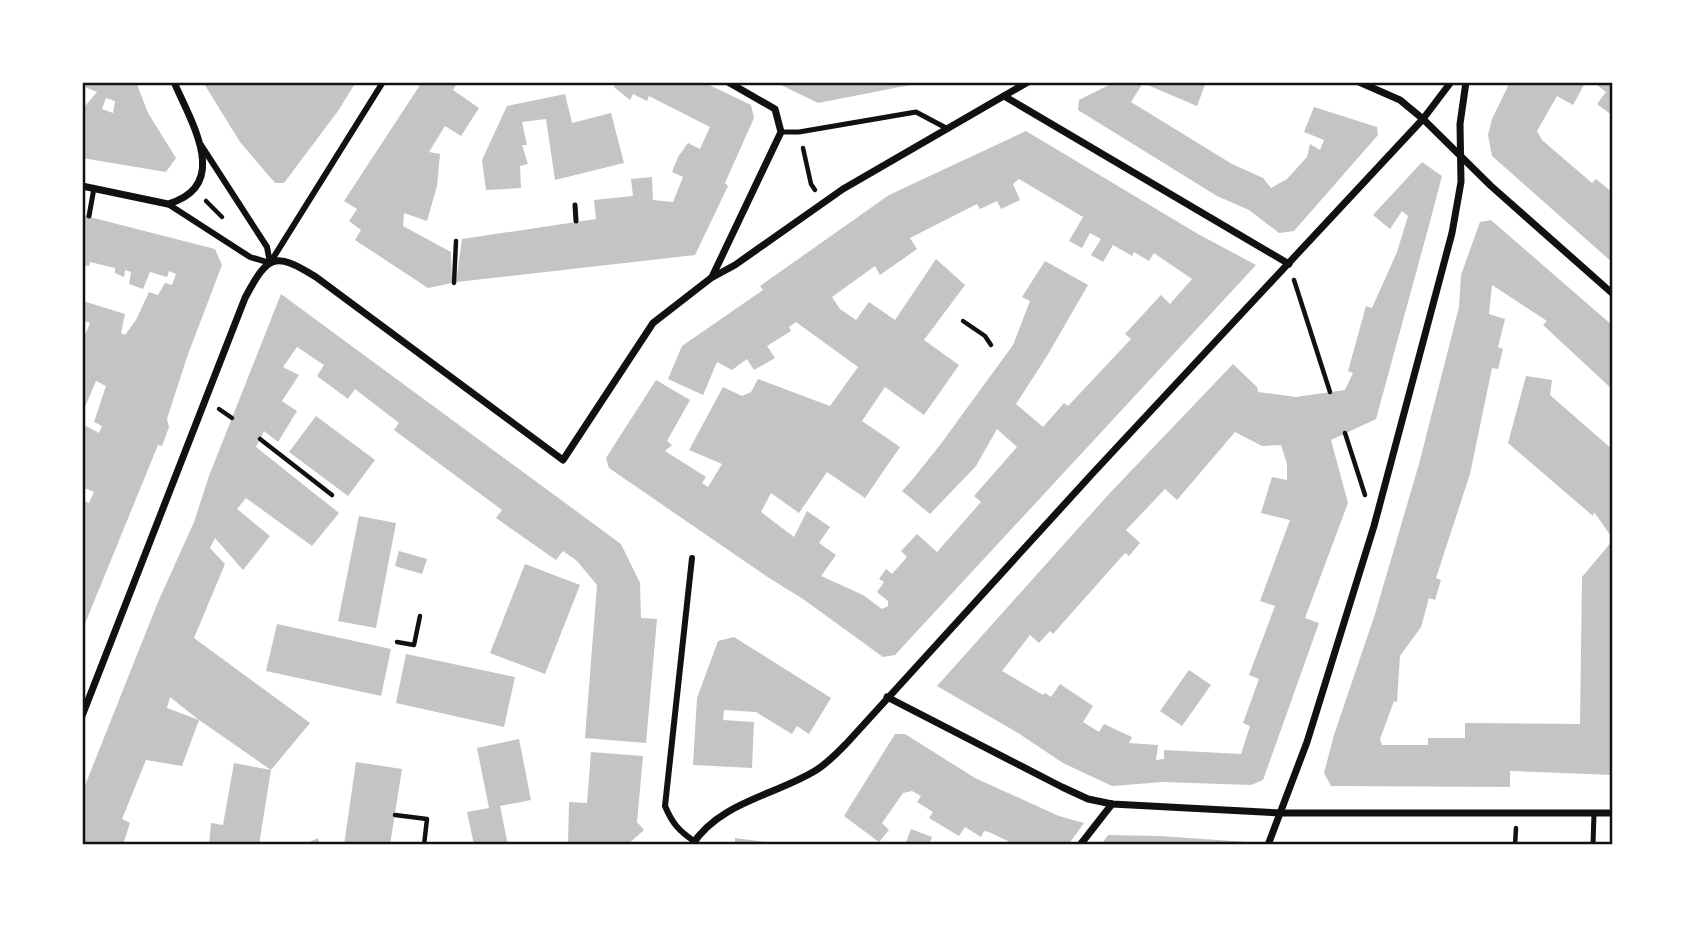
<svg xmlns="http://www.w3.org/2000/svg" width="1695" height="927" font-family="'Varela Round',sans-serif">
<style>
.building{fill:#c4c4c4;fill-rule:evenodd}
.lines{fill:none;stroke-linecap:round;stroke-linejoin:round}
.path{stroke:#111;stroke-width:4.5}
.service{stroke:#111;stroke-width:5}
.pedestrian{stroke:#111;stroke-width:6}
.minor{stroke:#111;stroke-width:7}
.neatline{fill:none;stroke:#111;stroke-width:2.5}
</style>
<rect width="100%" height="100%" fill="#fff"/>
<!-- building -->
<g class="building">
<path d="M88,82H136L148,113L176,158L166,172L82,158V104L85,106L97,92L85,87ZM106,98L115,101L113,113L102,109Z"/>
<path d="M203,82H356L338,111L284,183H275L240,142Z"/>
<path d="M422,82H458L453,90L479,108L461,136L445,126L429,152L440,154L437,186L427,221L404,213L403,226L451,252L452,283L428,288L355,240L361,230L349,221L357,209L344,201Z"/>
<path d="M616,82H703L751,105L754,118L725,183L728,186L695,255L456,282L462,239L596,219L594,200L633,196L631,179L652,177L653,200L673,202L683,177L672,172L678,157L688,143L700,149L710,127L649,96L647,101L633,94L630,100L614,87Z"/>
<path d="M775,82H914L915,84L818,103Z"/>
<path d="M1115,82H1206L1197,106L1143,83L1131,102L1232,164L1263,178L1271,188L1287,179L1307,157L1310,144L1320,150L1324,140L1304,132L1314,107L1377,127L1378,135L1294,231L1279,233L1249,210L1217,196L1078,110L1079,100Z"/>
<path d="M1510,82H1580L1584,85L1573,105L1557,96L1537,131L1542,140L1592,183L1596,179L1613,193L1609,197L1613,200V263L1492,156L1488,135L1492,119Z"/>
<path d="M1593,82H1613V116L1597,104L1606,92Z"/>
<path d="M565,94L572,123L611,113L624,163L555,180L546,119L522,122L527,145H522L528,164L520,166L521,188L486,190L482,160L507,106Z"/>
<path d="M1026,131L1198,234L1256,265L895,655L883,657L803,599L766,576L609,468L606,458L656,380L690,400L667,441L672,445L665,451L706,477L702,483L708,487L722,464L689,450L723,387L742,396L751,392L758,379L830,406L858,367L796,322L789,327L791,331L767,346L775,358L754,370L747,359L732,370L717,362L703,395L668,379L682,346L763,290L760,286L889,195ZM1019,179L1083,217L1069,241L1082,248L1090,233L1101,239L1091,255L1103,262L1113,245L1132,256L1134,252L1149,261L1154,253L1192,279L1170,304L1161,295L1125,334L1131,339L1068,406L1064,403L1043,427L1016,404L1047,356L1088,285L1045,261L1022,297L1030,301L1013,345L940,445L912,480L902,491L930,514L976,466L997,429L1017,447L974,496L981,502L937,552L917,534L901,551L907,557L892,574L886,569L879,579L884,582L877,592L888,601V606L882,609L863,595L821,576L836,555L819,543L830,527L807,511L794,537L761,512L771,493L799,513L827,472L865,498L900,447L862,421L885,387L924,415L959,365L924,340L965,285L936,259L895,320L869,302L856,320L840,309L832,297L875,266L880,275L917,249L910,238L977,204L980,209L997,201L1001,209L1020,200L1013,184Z"/>
<path d="M1422,162L1442,176L1428,229L1376,419L1331,440L1348,503L1305,618L1319,623L1263,780L1251,785L1163,782L1112,786L1063,763L1018,733L937,686L1108,495L1233,364L1257,387L1258,392L1296,397L1345,390L1353,373L1348,371L1366,306L1372,308L1397,252L1408,216L1402,211L1390,229L1373,215ZM1235,432L1262,446L1281,445L1287,464V480L1272,477L1261,513L1290,520L1260,601L1275,606L1249,675L1259,679L1243,723L1250,726L1241,754L1164,750V759L1156,760L1158,745L1129,743L1132,737L1104,724L1099,732L1083,722L1093,706L1060,684L1051,697L1045,693L1043,695L1002,671L1030,635L1039,643L1050,631L1053,634L1125,553L1129,556L1140,543L1126,530L1165,489L1177,500Z"/>
<path d="M82,215L215,249L222,265L187,357L167,419L169,427L162,446L158,445L82,631V500L89,503L94,492L82,487V434L86,426L99,433L102,426L94,422L106,386L96,381L82,414V342L90,323L82,320L83,301L125,314L121,333L125,335L136,320L149,292L158,295L165,283L172,285L176,274L169,271L167,277L150,272L143,289L129,284L131,272L125,270L124,277L115,273V268L90,262L89,266L82,265Z"/>
<path d="M1491,220L1613,326V390L1543,325L1547,321L1492,285L1489,314L1505,319L1498,347L1503,349L1498,369L1492,368L1470,474L1436,578L1441,580L1435,600L1429,598L1421,627L1400,656L1397,702L1394,701L1380,739L1382,745H1428V738H1465V723L1580,724L1582,577L1613,540V775L1510,771V787L1331,786L1324,773L1334,735L1375,614L1419,464L1459,307L1461,275L1480,222Z"/>
<path d="M281,294L621,544L640,583L641,618L657,619L646,743L585,738L597,585L577,561L563,551L556,560L496,518L502,510L394,430L399,423L355,389L348,399L317,376L324,365L297,347L283,367L299,375L282,401L297,411L278,442L264,431L256,447L339,513L312,546L246,498L237,509L270,536L243,570L215,538L210,548L225,564L194,638L310,723L271,770L199,720L182,766L146,760L122,819L130,823L123,845H82V793L158,602L194,522L209,476ZM170,697L199,720L167,708Z"/>
<path d="M1526,376L1552,380L1550,395L1613,450V539L1594,512L1593,516L1508,443Z"/>
<path d="M316,416L375,460L348,496L289,452Z"/>
<path d="M359,516L396,523L376,628L338,621Z"/>
<path d="M399,551L427,559L422,574L395,566Z"/>
<path d="M525,564L580,585L545,674L490,653Z"/>
<path d="M277,624L391,649L381,696L266,671Z"/>
<path d="M734,637L831,698L809,734L797,726L792,734L756,712L724,710L723,720L754,722L752,768L693,765L697,698L718,641Z"/>
<path d="M406,654L515,677L504,727L396,703Z"/>
<path d="M1189,670L1211,685L1182,726L1160,711Z"/>
<path d="M895,734H905L975,778L1059,816L1084,823L1068,845H1016L989,832L984,831L981,837L965,827L959,836L929,818L933,812L917,802L921,796L912,791L903,793L882,823L889,830L879,842L844,816Z"/>
<path d="M519,739L531,800L500,806L508,845H474L467,812L489,808L477,748Z"/>
<path d="M591,752L643,756L637,822L644,830L627,845H568L569,802L587,803Z"/>
<path d="M356,762L402,769L390,845H344Z"/>
<path d="M234,763L271,770L259,845H209L211,823L223,825Z"/>
<path d="M911,829L932,837L929,845H905Z"/>
<path d="M1108,835L1160,836L1247,842L1246,845H1101Z"/>
<path d="M318,838L320,845H303Z"/>
<path d="M735,838L774,843V845H735Z"/>
</g>
<g class="lines">
<!-- path -->
<g class="path">
<path d="M803,148L811,184L815,190"/>
<path d="M206,201L222,217"/>
<path d="M1294,280L1330,392"/>
<path d="M454,283L456,241"/>
<path d="M963,321L985,336L991,345"/>
<path d="M219,409L232,418"/>
<path d="M1345,433L1365,495"/>
<path d="M260,439L332,495"/>
<path d="M397,642L414,645L420,616"/>
<path d="M395,815L427,819L424,845"/>
<path d="M1515,845L1516,828"/>
</g>
<!-- service -->
<g class="service">
<path d="M781,132H799L916,112L948,129"/>
<path d="M575,205L576,221"/>
<path d="M89,216L94,188"/>
<path d="M1593,845L1594,813"/>
</g>
<!-- pedestrian -->
<g class="pedestrian">
<path d="M201,145L267,247L270,263"/>
<path d="M168,204L250,257L270,263"/>
<path d="M270,263L383,82"/>
<path d="M692,558L665,806C672,823 679,831 694,841"/>
</g>
<!-- minor -->
<g class="minor">
<path d="M1359,82L1400,100L1423,119L1491,186L1613,294"/>
<path d="M1004,96L1289,264"/>
<path d="M82,186L168,204C232,186 191,122 174,82"/>
<path d="M712,277L781,132L775,109L728,82"/>
<path d="M887,697L1062,787L1088,799L1112,804L1281,813H1613"/>
<path d="M82,716L245,298C268,255 274,251 316,277L563,460L653,323L711,278L735,265L843,189L1028,82"/>
<path d="M692,845C719,803 772,796 813,772C826,765 836,754 846,744L1092,474L1423,119L1451,82"/>
<path d="M1080,845L1112,804"/>
<path d="M1268,845L1307,742L1374,526L1452,233L1461,182L1460,124L1466,82"/>
</g>
</g>
<!-- border -->
<rect width="1695" height="927" fill="none" stroke="#ffffff" stroke-width="168"/>
<rect x="84" y="84" width="1527" height="759" class="neatline"/>
</svg>
